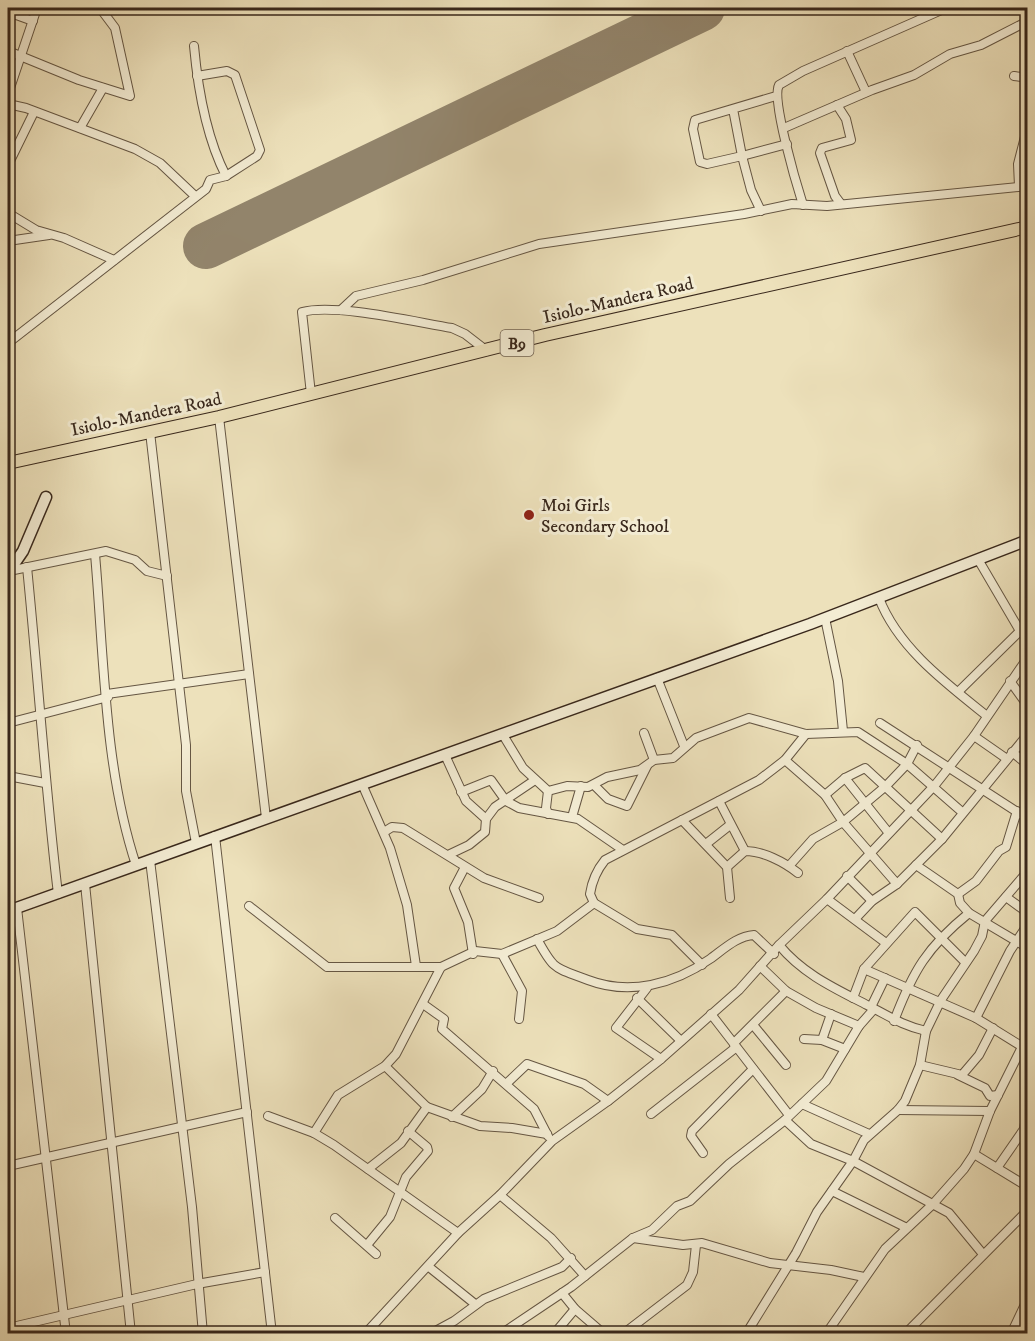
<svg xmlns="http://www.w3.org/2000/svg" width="1035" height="1341" font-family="'IM FELL DW Pica',serif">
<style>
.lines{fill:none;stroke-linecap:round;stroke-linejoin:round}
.taxiway{stroke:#92846b;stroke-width:20}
.runway{stroke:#92846b;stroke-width:46}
.minor-casing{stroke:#655643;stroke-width:10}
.secondary-casing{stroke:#38271b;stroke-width:13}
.trunk-casing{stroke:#38271b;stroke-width:14}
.minor{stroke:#f3ecd3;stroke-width:8}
.secondary{stroke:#f3ecd3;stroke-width:10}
.trunk{stroke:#ede1bb;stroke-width:12}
.poi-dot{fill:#8f2418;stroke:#f3ecd3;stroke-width:2}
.labels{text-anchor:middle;stroke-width:6;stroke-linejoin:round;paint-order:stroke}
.shield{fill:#f3ecd3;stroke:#706252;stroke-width:1.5}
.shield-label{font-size:16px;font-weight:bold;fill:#38271b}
.street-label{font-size:18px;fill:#38271b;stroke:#f3ecd3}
.poi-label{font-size:18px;fill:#38271b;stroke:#f3ecd3;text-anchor:start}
</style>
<rect width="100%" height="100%" fill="#ede1bb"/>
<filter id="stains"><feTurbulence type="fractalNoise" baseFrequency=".00333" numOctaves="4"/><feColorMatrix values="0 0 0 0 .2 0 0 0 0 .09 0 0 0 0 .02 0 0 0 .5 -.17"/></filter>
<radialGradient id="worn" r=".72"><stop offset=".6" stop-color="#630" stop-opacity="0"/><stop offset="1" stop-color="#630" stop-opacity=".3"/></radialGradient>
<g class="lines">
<!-- taxiway -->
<path class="taxiway" d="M693,8L695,11"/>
<!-- runway -->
<path class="runway" d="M206,246L702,8"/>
<!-- minor casing -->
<g class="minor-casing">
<g id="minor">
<path d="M8,12L33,21"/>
<path d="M8,51L79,80L130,96L115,28L100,8"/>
<path d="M847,51L866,92"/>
<path d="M197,76L227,71L235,75L260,150L257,156L226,176"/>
<path d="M1014,76L1028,78"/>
<path d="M8,94L37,8"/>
<path d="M8,104L26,108L135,149L160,163L195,196"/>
<path d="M837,105L846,119L851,140L822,148L820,153L835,196L841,204"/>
<path d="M733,109L742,156L707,164L700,162L693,129L695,120L776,96"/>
<path d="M80,128L103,88"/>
<path d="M784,128L872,90L914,75L950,54L981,45L1028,21"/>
<path d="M8,165L34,112"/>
<path d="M1019,186L1018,164L1028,125"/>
<path d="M803,205C797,186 771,99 779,85L803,71L946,8"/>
<path d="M761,211L751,190L742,156L787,144"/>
<path d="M8,213L36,230L64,238L114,260"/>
<path d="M8,241L49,235"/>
<path d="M341,310L356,296L423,280L539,244L744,214L792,204L827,206L1028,186"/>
<path d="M8,343L206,189L210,180L226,176C206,137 198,90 194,46"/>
<path d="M311,394L302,312C335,303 415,322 452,328L465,334L487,351"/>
<path d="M219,417L266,818"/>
<path d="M150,432L186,745V791L196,843"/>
<path d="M95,554C104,656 104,768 136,865"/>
<path d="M979,561L1020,631L1028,637"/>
<path d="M27,567C38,676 45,785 58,894"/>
<path d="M9,571L106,551L135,560L147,571L167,576"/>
<path d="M879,598C898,648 947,684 987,716"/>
<path d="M825,618L838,681L843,731"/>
<path d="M657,678L684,746"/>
<path d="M1010,681L1028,706"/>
<path d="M958,692L1020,631"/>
<path d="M107,694L249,674"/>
<path d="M8,723L108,697"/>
<path d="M880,723L1028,819"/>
<path d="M644,733L654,760"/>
<path d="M503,735L523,768L548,791L567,786L588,787L607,777L640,770L654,760L673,758L696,738L749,718L806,734L858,732L907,764L962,812"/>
<path d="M974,736L1007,759"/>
<path d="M1012,752L1028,765"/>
<path d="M445,755L466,801L486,819"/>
<path d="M785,760L825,795L843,822L897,884"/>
<path d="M8,776L45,783"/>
<path d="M845,778L888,832"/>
<path d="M362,784L390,848L407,905L416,966"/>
<path d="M594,785L608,799L627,806L647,766"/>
<path d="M548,791L546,808L548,814"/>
<path d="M461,792L491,780L506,801L519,808L578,819L623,850"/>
<path d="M825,795L845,778L865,768L942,839"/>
<path d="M719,801L745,851"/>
<path d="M572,817L581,786"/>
<path d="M682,820L727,867L730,898"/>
<path d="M384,832L392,827L403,828L484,878L539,898"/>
<path d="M215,836L272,1334"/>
<path d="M706,844L730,825"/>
<path d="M450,854L469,845L485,832L486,819L495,807L535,780"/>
<path d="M150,860L192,1207L203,1334"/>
<path d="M916,865L958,894L960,903L969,913L1028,948"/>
<path d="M789,866L813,839L843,822L886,786L907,764L917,745"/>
<path d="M465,867L454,888L468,922L473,954"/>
<path d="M727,867L745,851C763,851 784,862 798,873"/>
<path d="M847,876L872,901"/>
<path d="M85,884L131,1334"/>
<path d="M958,894L976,881L999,851L1006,847L1017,811"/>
<path d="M1006,897L1028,913"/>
<path d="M827,899L886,943"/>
<path d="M594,903L637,929L672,935L702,965"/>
<path d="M249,906L327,967H441"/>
<path d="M17,908L66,1334"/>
<path d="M855,919L872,901L897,884L942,839L1028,734"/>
<path d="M537,939C555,972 555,967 588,980C630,996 674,984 710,959C724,949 737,936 754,935L774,954"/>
<path d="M779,945C803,974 834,988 867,1005C889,1016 901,1025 926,1031"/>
<path d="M502,954L522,991L519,1019"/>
<path d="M760,966L786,991L816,1008L859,1026"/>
<path d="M864,969L915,912L965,962"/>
<path d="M647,988L616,1028L661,1059"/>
<path d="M637,998L681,1041"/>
<path d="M853,998L864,969L976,1018L1026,1049"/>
<path d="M423,1004L444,1019L442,1029L534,1109L548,1136"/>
<path d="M871,1007L885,978"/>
<path d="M711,1014L789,1115"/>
<path d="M976,1018L1010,951L1028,924"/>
<path d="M894,1021C913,971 927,947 969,913"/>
<path d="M754,1026L786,1065"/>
<path d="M804,1039L822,1040L845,1049"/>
<path d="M822,1040L831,1014"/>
<path d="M920,1065L962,1075L979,1055L993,1028"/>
<path d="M385,1066L427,1107"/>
<path d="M958,1075L985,1088L990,1096L998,1095"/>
<path d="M507,1083L527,1064L584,1084L608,1101"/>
<path d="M802,1104L869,1134"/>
<path d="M898,1110L990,1111"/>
<path d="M651,1114L734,1049L735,1042L786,991"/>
<path d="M268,1116L314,1133L334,1145L458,1233"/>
<path d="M452,1117L482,1089L493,1071"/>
<path d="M785,1120L811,1144L853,1161L949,1213L982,1253"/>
<path d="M314,1133L338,1095L385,1066L396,1054L441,967L475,951L502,954L557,931L594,903L590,894C592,881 596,871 605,860L759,780L785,760L806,734"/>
<path d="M703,1153L691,1136L692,1131L753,1069"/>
<path d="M974,1154L1028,1187"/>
<path d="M8,1166L247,1112"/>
<path d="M997,1168L1024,1129L1028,1105"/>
<path d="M368,1169L401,1143L427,1107L480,1126L512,1128L547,1134"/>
<path d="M832,1191L905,1227"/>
<path d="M500,1195L551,1238L585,1276"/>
<path d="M335,1218L376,1254"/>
<path d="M633,1238L683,1245L702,1243L770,1263L831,1270L864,1277"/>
<path d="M367,1245L390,1217L406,1177L428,1151L427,1147L408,1131"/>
<path d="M429,1267L475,1304"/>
<path d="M562,1293L575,1309L604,1334"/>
<path d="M8,1328L197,1284L265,1272"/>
<path d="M365,1334L458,1233L500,1195L552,1141L608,1101L661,1059L739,990L779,945L827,899L935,785L974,736L1028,657"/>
<path d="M430,1334L454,1321L484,1299L562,1267L571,1258"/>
<path d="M501,1334L571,1287L633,1238L652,1230L677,1206L690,1201L729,1164L785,1120L826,1081L859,1026L874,1009"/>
<path d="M554,1334L575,1309"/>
<path d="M623,1334L687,1285L693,1272L696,1245"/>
<path d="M746,1334L796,1253L817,1212L853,1161L864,1140L898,1110L905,1101L920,1065L926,1031L941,1000L974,951L982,936L985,921L1028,871"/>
<path d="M826,1334L885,1249L933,1204L964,1169L974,1154L990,1111L1028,1035"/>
<path d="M905,1334L1028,1210"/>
<path d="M1011,1334L1028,1298"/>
</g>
</g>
<!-- secondary casing -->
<g class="secondary-casing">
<g id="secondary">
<path d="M8,573L23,551L46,497"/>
<path d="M8,911L810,624L1028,540"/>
</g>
</g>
<!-- trunk casing -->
<g class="trunk-casing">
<path id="trunk" d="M8,463L219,417L545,335L1028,227"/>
</g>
<!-- minor -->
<use href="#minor" class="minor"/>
<!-- secondary -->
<use href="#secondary" class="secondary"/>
<!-- trunk -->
<use href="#trunk" class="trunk"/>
</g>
<!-- markers -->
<circle class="poi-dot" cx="529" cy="515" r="6"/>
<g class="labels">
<!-- shield labels -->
<rect class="shield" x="500.5" y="330" width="33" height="26" rx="4.5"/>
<g class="shield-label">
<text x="517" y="349">B9</text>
</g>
<!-- street labels -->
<g class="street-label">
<text transform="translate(618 300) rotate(-13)" y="6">Isiolo-Mandera Road</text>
<text transform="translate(146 414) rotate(-12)" y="6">Isiolo-Mandera Road</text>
</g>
<!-- poi labels -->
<g class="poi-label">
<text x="541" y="511">Moi Girls<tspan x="541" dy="21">Secondary School</tspan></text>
</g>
</g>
<!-- margin -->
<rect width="1035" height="1341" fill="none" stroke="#ede1bb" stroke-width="30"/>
<rect x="9" y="9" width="1017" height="1323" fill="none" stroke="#38271b" stroke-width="3"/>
<rect x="15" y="15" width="1005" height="1311" fill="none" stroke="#38271b" stroke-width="1.5"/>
<rect width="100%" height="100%" filter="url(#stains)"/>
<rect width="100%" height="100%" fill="url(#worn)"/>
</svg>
